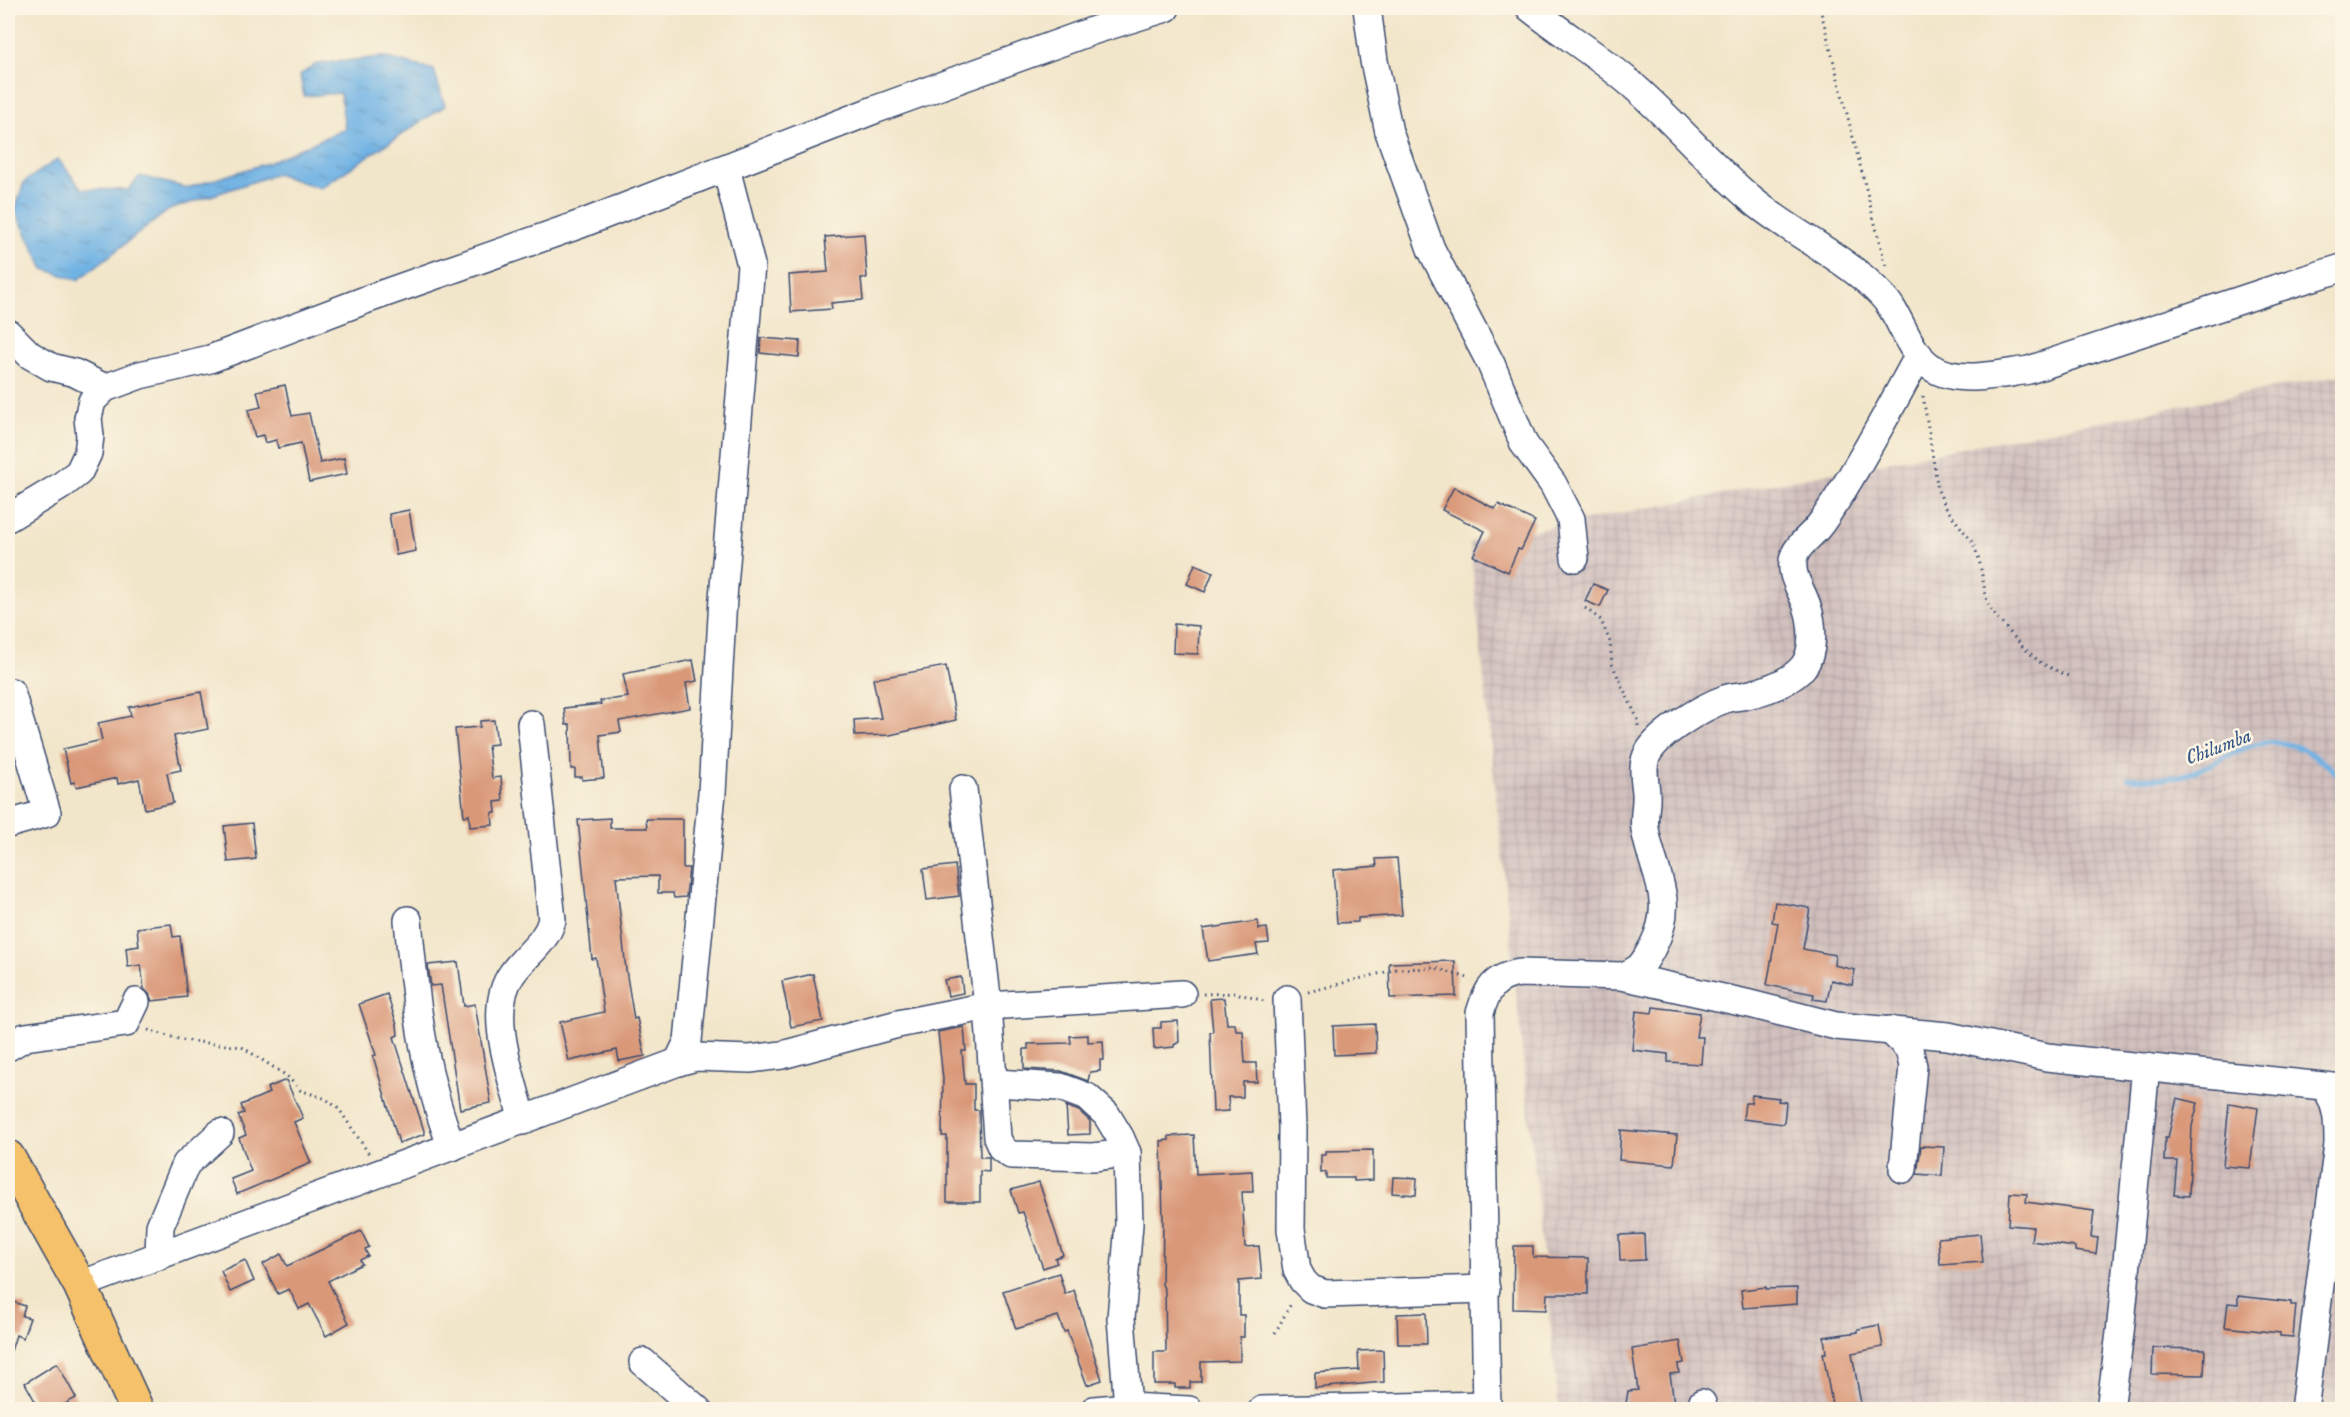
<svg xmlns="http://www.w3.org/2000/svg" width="2350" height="1417" font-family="'IM FELL English',serif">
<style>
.industrial{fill:url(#industrial-grid)}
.water{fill:url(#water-ripples);stroke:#4570a1;stroke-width:1.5}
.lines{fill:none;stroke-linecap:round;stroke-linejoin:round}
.stream{stroke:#6fb2e4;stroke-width:5}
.building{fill:#d99878}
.minor-casing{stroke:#3b4a6e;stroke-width:30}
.major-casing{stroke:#3b4a6e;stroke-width:36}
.path{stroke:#3b4a6e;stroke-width:3;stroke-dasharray:1.5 4.5;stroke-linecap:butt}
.minor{stroke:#fff;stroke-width:27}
.major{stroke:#f5c16b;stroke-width:33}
.labels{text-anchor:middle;stroke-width:5;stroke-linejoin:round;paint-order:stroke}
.water-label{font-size:20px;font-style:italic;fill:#345686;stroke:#fcf5e5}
</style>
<defs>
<pattern id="industrial-grid" width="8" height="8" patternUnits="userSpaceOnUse" patternTransform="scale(1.5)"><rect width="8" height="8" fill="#d1c0bd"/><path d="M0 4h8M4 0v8" fill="none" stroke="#b3a5a5"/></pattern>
<pattern id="water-ripples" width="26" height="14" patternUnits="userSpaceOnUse" patternTransform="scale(1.5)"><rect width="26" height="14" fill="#6fb2e4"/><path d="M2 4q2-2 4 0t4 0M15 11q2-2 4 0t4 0" fill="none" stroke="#5a91bc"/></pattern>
</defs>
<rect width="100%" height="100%" fill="#fcf5e5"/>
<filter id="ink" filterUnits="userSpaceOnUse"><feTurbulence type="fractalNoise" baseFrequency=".0167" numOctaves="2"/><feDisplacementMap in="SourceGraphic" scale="12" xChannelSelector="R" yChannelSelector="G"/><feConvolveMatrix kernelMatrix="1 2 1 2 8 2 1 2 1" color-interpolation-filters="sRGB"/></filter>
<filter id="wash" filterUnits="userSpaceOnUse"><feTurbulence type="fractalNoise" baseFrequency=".008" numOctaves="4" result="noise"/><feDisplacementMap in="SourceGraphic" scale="24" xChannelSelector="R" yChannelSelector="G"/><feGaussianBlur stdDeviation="1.35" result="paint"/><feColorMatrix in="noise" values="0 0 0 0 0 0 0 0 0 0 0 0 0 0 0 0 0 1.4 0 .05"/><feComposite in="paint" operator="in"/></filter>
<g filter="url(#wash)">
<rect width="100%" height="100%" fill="#f2e6ca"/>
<!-- industrial -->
<path class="industrial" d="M2342,375V1409H1559L1470,542Z"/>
<!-- water -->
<path class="water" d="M383,57L434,70L445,106L320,188L276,174L169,210L78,280L44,269L15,211L24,182L58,159L82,189L128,190L140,176L187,188L267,163L345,129L340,93L304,96L300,75L316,64Z"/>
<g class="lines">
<!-- stream -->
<path class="stream" d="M2129,778C2146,778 2164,780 2180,776C2204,771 2225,755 2248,747C2288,733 2314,753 2342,778"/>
</g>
<g id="blocks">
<!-- building -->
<g class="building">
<path d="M864,234L867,278H861L863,300L831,303L832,309L791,312L789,275L828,272L825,237Z"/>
<path d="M761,338L800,341L799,357L760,353Z"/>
<path d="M285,385L292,416L309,413L320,463L344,458L347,474L309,482L301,443L278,448L276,440L265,443L263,435L255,437L248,410L261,407L257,391Z"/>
<path d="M1454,487L1495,509L1498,504L1535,521L1521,550L1518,549L1508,572L1473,556L1485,531L1442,510Z"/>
<path d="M409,510L416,551L396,555L389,514Z"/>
<path d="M1195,564L1213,572L1205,592L1187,584Z"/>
<path d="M1593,584L1608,590L1600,607L1585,601Z"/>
<path d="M1174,624L1199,626L1198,654L1173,653Z"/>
<path d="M693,660L697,681L686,683L690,708L619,721L621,732L600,735L604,778L582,780V777H575V769H571L570,724L566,725L564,708L601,704L600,701L628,697L623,674Z"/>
<path d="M946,666L956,720L890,735L855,736L854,720L881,718L873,679Z"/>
<path d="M201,692L208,729L174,736L181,770L167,773L173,803L145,809L139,779L118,784L117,778L76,787L75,782L71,783L63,749L102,740L98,723L131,716L129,707Z"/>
<path d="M494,720L497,744L488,745L492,778L501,777L503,801L495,802L496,813H492L493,825L470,827L469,815L464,816L455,729L480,727V721Z"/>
<path d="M610,818V828H647L646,819H683V868H689L686,897L674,898L673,893H658V876L616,877L626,970L634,1019L637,1018L645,1056L619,1061L617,1050L569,1061L560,1022L604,1012L596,958L592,959L578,820Z"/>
<path d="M252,823L256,859L228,862L224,826Z"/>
<path d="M1397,858L1402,915L1358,918V922L1337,923L1333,870L1377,866L1376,859Z"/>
<path d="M955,865L959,896L927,900L923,869Z"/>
<path d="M1775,902L1810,908L1803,949L1835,955L1834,965L1855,970L1852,985L1831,980L1827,1001L1813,999L1814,994L1767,985L1778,923L1772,922Z"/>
<path d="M1258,921L1259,929L1267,928L1269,943L1256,944L1258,954L1208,961L1203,929Z"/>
<path d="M171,924L173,937L180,936L187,997L152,1001L149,994L144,989L141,965L128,967L126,948L139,946L137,928Z"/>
<path d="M1455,961L1456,996L1390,998L1389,963Z"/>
<path d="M458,962L464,1006L475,1004L491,1103L460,1109L441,985L431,986L428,965Z"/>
<path d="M813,974L823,1021L791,1027L782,981Z"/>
<path d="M961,977L963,993L948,996L944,980Z"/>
<path d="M387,994L397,1025L398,1035L394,1037L425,1134L399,1143L373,1056L376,1055L359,1004Z"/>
<path d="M1224,998L1227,1024H1235L1236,1031H1243L1245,1063H1256L1257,1082H1243V1097H1228L1229,1111L1213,1112L1210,1032H1213L1210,999Z"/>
<path d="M1653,1007L1700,1013L1696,1037H1703L1701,1064L1668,1062V1054L1632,1050L1636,1011L1652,1013Z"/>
<path d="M1178,1021L1179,1042L1174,1045V1047L1154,1049L1153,1028H1161V1022Z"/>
<path d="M1375,1024L1376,1053L1334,1055L1333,1026Z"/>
<path d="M964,1027L966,1051H962L965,1084H974V1110H979L980,1157H989V1172L980,1171V1202H947V1136H942L943,1079L938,1032Z"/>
<path d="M1088,1035V1042L1103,1041L1104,1060H1100V1071L1090,1072L1088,1081L1061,1071L1024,1069V1049H1028V1044L1071,1043L1070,1036Z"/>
<path d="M286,1080L303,1118L294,1122L311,1163L237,1194L231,1179L251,1171L239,1138L246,1135L238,1115L244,1113L241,1105L269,1093L267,1088Z"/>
<path d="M1752,1095L1779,1098L1778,1101L1786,1102L1784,1124L1743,1119L1745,1103H1751Z"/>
<path d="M2177,1098L2198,1103L2192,1126L2189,1196L2174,1195L2177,1161H2164L2165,1138H2168Z"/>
<path d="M2229,1103L2258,1108L2250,1168L2223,1166Z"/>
<path d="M1066,1106L1079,1111L1090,1121V1134L1068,1135Z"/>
<path d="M1621,1130L1677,1135L1674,1165L1619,1160Z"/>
<path d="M1194,1135L1196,1174L1252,1171L1253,1192H1242L1245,1247L1259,1246L1262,1279L1239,1281V1315H1244V1337H1240V1361L1201,1362V1382H1190V1388H1175V1384H1154V1352H1166L1165,1291L1162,1284L1163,1221L1161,1141L1169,1140V1136Z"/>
<path d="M1921,1146L1944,1147L1942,1176L1917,1174Z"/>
<path d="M1373,1150V1180L1354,1181V1178H1326V1172L1321,1173V1155H1326V1151Z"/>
<path d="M1393,1177L1417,1178L1416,1195L1392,1193Z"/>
<path d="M1039,1182L1063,1255L1055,1258L1057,1263L1043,1268L1023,1212L1018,1213L1011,1190Z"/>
<path d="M2010,1193L2027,1194L2026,1202L2094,1211L2091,1237L2098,1238L2096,1254L2075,1251V1247L2031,1241L2033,1227L2008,1225Z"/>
<path d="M361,1231L369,1247L365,1249L368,1256L360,1260L362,1264L328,1281L349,1323L326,1336L309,1304L299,1309L289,1289L278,1294L263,1264L281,1254L287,1266Z"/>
<path d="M1644,1234L1645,1260L1620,1261L1619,1235Z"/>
<path d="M1980,1234L1983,1262L1940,1265L1938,1238Z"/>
<path d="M1514,1246H1533V1257L1588,1258V1294H1547L1546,1310L1513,1309Z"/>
<path d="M245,1260L254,1281L230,1292L221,1271Z"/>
<path d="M1059,1273L1065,1294L1074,1290L1102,1380L1087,1385L1067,1331L1064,1332L1058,1316L1016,1329L1003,1291Z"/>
<path d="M1766,1287V1289L1797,1288V1304L1743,1308L1741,1290Z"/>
<path d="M2238,1296L2291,1302V1305H2296L2293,1337L2280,1336V1333L2225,1327L2228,1303L2238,1304Z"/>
<path d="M8,1300L25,1306L22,1316L30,1318L23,1338L16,1335L11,1351H8Z"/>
<path d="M1426,1313L1427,1344H1398L1397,1314Z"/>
<path d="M1879,1325L1883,1347L1852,1353L1862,1410H1833L1823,1353H1826L1824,1337L1858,1332V1329Z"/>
<path d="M1680,1341L1684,1363L1678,1364L1679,1373L1670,1374L1675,1410H1625L1628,1391L1638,1390L1632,1349Z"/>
<path d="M2153,1348L2205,1349L2204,1375L2152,1374Z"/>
<path d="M1383,1350L1384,1382L1315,1388V1373L1359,1370L1358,1351Z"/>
<path d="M57,1363L76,1398L63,1405L66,1410H40L25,1383Z"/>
</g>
</g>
</g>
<g filter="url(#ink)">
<use href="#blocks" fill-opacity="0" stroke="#3b4a6e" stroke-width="1.5"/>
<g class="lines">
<!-- minor casing -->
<g class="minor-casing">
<g id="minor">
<path d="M1367,8L1374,61L1389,132L1431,249L1491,364L1524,444L1553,484L1571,519L1575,558"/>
<path d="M1530,8C1565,36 1604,59 1638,90C1677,125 1712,166 1752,200C1788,230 1831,250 1867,281C1876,289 1885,297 1891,307C1904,327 1911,354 1931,367C1958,385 1999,374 2029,370L2274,289L2342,268"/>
<path d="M8,333L30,355L51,367L75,373L105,388"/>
<path d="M8,518L61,486L79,472L88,453L90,436L88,418L92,401L105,388L140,375L210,359L368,299L581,224L874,110L1095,30L1166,8"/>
<path d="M963,789L988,1006L997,1138L1002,1149L1011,1155L1093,1157L1127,1153"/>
<path d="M8,824L47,813L11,692"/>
<path d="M408,920C415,997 423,1075 452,1147"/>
<path d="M1622,976L1750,1004L1836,1026L1948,1036L2047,1057L2342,1088"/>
<path d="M1287,999L1292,1127L1291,1229L1297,1270L1303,1281L1311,1289L1325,1294L1486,1289"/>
<path d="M1890,1030L1909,1049L1913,1066L1903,1169"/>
<path d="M8,1047L25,1037L126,1023L136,1002"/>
<path d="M678,1062L688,1041L712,793L723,598L751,265L726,168"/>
<path d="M995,1083L1060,1087L1087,1097L1106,1114L1120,1137L1127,1153L1129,1224L1121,1318L1128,1407"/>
<path d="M523,1121C513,1080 485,1011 512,974C525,955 546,943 552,920L531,724"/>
<path d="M159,1256L160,1226L186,1164L220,1133"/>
<path d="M80,1285L678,1062L696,1057L750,1059L782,1055L898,1024L988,1006L1182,994"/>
<path d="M643,1362L698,1410"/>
<path d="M1702,1403L1704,1410"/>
<path d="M1094,1410L1128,1407L1189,1410"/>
<path d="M1262,1410L1487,1405"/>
<path d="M1487,1410L1480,1013C1487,989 1494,977 1520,973L1622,976C1641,970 1644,963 1653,946C1677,899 1653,875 1645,829C1643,817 1647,805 1646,793C1645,780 1641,765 1648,753C1660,732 1703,707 1725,699C1732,696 1740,697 1747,695C1765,691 1791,682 1803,667C1815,652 1813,623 1807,606C1802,590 1787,572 1795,554C1799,544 1811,536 1818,527C1825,519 1830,509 1836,501C1866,454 1892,405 1919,355"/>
<path d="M2110,1410L2120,1333L2146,1067"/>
<path d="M2304,1410L2338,1144C2338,1122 2338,1106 2325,1087"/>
</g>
</g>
<!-- major casing -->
<g class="major-casing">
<path id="major" d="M8,1157L80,1285L137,1410"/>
</g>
<!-- path -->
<g class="path">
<path d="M1820,8L1886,267"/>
<path d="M1923,396L1938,490L1946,508L1973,543L1979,559L1987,602L1996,617L2023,647L2041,663L2068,676"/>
<path d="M1585,608L1601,620L1610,642L1612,664L1638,720V728"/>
<path d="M1308,992L1397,969L1436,968L1471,979"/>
<path d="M1203,994L1236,993L1264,1001"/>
<path d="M148,1030L182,1040L242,1047L287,1076L300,1090L326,1099L339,1109L369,1154"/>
<path d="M1275,1333L1292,1302"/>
</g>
<!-- minor -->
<use href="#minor" class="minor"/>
<!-- major -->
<use href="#major" class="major"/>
</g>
</g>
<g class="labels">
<!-- water labels -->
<g class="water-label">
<text transform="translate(2218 746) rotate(-21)" y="7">Chilumba</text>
</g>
</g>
<!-- margin -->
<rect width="2350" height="1417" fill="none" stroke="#fcf5e5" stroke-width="30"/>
</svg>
